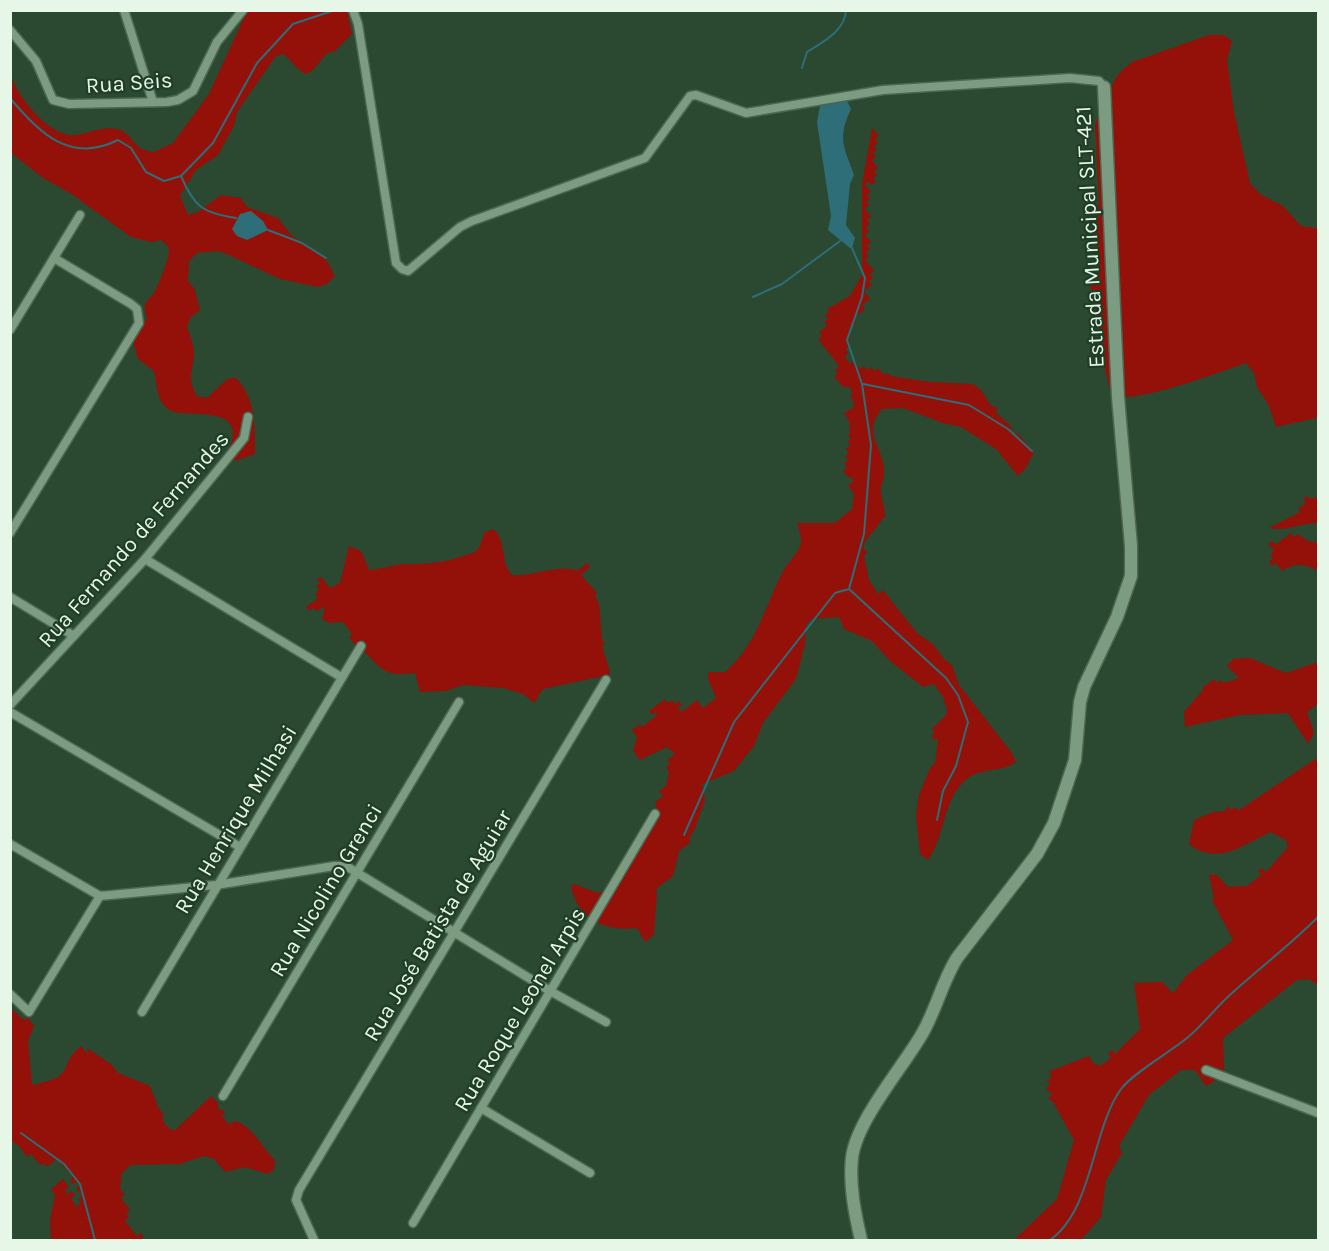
<svg xmlns="http://www.w3.org/2000/svg" width="1329" height="1251" font-family="Karla,sans-serif">
<style>
.green{fill:#931109}
.water{fill:#2e6e78}
.lines{fill:none;stroke-linecap:round;stroke-linejoin:round}
.stream{stroke:#2e6e78;stroke-width:2}
.street-casing{stroke:#4d6652;stroke-width:11}
.secondary-casing{stroke:#4d6652;stroke-width:15}
.street{stroke:#7c9c81;stroke-width:8}
.secondary{stroke:#7c9c81;stroke-width:12}
.labels{text-anchor:middle;stroke-width:4.5;stroke-linejoin:round;paint-order:stroke}
.street-label{font-size:22px;fill:#e6f7e8;stroke:#203d26}
</style>
<rect width="100%" height="100%" fill="#2b4831"/>
<!-- green -->
<g class="green">
<path d="M247,11H347L352,34L334,52L327,53L312,71L306,74L299,70L284,54L276,56L237,112L234,126L218,155L196,170L180,196L188,215L198,212L221,195L241,198L247,207L278,218L291,235L325,257L335,276L327,284L318,287L280,279L227,254L217,251L197,253L189,261L188,281L195,290L200,310L191,317L187,326C190,336 194,345 194,354C193,374 186,376 197,396L207,398L226,380L235,377C256,398 255,426 255,454L235,461L226,455C255,398 183,422 168,409C156,400 157,384 154,371L138,359L131,334L147,319C140,298 150,303 156,289C161,277 169,261 169,248L161,240L151,242L131,237L70,193L43,178L11,153L10,74C18,97 49,138 76,135C90,133 101,126 117,129C133,132 132,151 154,152L173,143L209,94Z"/>
<path d="M1209,35H1224L1232,41L1227,60L1234,112L1250,183L1260,194L1283,206L1301,226L1318,228L1317,418L1276,427L1269,406L1257,387L1254,373L1246,363C1223,371 1131,406 1112,395C1099,358 1103,318 1088,281L1098,264L1095,224L1099,202L1095,125L1106,94L1120,72L1132,62Z"/>
<path d="M872,128L879,136L875,139L878,143L874,146L877,150L873,153L876,157L872,160L878,168L874,171L877,175L873,178L876,182L872,185L869,182L865,184L871,192L867,195L870,199L866,202L869,206L865,209L871,217L867,220L870,224L866,227L869,231L865,235L871,242L867,245L870,249L866,253L869,256L865,260L874,271L870,274L873,278L869,281L872,285L864,291L870,299L862,305L865,309L854,318L856,322L849,328L851,332L848,335L850,339L847,342L849,346L846,349L848,353L845,357L850,364L854,361L860,369L864,366L868,370L871,367L875,371L878,368L884,375L889,373L891,376L930,382L973,384L981,390L992,407L995,406L998,410L995,412L1010,425L1013,433L1018,434L1034,452L1026,468L1018,476L996,449L961,427L943,423L903,408L882,409C862,433 881,443 884,469C885,478 880,485 881,493C882,501 885,508 885,516L865,542L863,547L867,552L864,556L869,580L878,594L883,590L917,633L934,645L944,659L952,665L959,685L1012,753L1016,762C1002,773 983,767 968,778C942,798 946,835 928,860L920,854L916,816L919,795L930,768L935,763L938,738L934,740L931,736L935,733L932,729L946,715L947,707L943,702L945,700L934,684L923,687L890,661L872,641L844,629L839,617L812,619L806,625L805,644L796,679L763,723L754,746L734,771L702,784L705,800L694,831L689,838L691,842L679,851L673,876L657,888L654,935L645,942L637,928C606,932 577,919 571,886L574,884L598,893L608,889L658,814L655,802L663,796L659,791L666,786L669,772L666,767L670,764L667,760L675,754L667,747L640,760L633,751L637,737L632,730L640,724L642,727L657,715L656,712L652,715L649,711L665,699L668,703L672,700L675,704L679,701L682,705L678,708L681,712L697,700L703,708L716,698L708,679V672H725C757,644 763,611 782,573C786,564 796,556 800,546C803,539 799,531 797,523H835L852,509L854,494L848,485L853,482L852,477L849,478L843,471L847,467L844,463L848,461L845,456L849,454L846,449L850,446L847,442L851,439L848,435L850,433L849,421L844,413L853,408L854,403L850,396L853,393L848,386L844,388L834,377L838,374L835,370L839,366L818,339L822,336L819,332L827,326L824,322L828,319L825,315L829,312L827,309L850,296L862,275V185Z"/>
<path d="M1307,496L1310,499L1314,497L1318,499V523C1302,523 1284,532 1269,528L1300,512L1298,509L1306,503L1303,499Z"/>
<path d="M493,529C507,539 500,563 512,575C532,577 562,563 577,571L587,563L590,567L581,575L597,593L595,596L599,604L602,640L605,644L602,646L610,672L609,675L543,689L534,703L523,694L503,688L463,685L446,691L420,692L415,673C385,677 382,670 362,649H358L349,637L352,634L343,622L329,623L322,619L325,606L317,611L313,608L309,611L306,607L318,598L315,594L319,590L316,586L320,583L317,579L321,577L330,588L340,583L349,546L361,551L369,570C381,569 396,564 406,564C436,564 446,562 475,552L480,546L484,533Z"/>
<path d="M1291,533L1294,537L1298,534L1308,541L1318,543V571C1306,564 1294,562 1282,571L1276,563L1272,566L1269,562L1273,559L1270,555L1274,551L1268,544L1272,541L1275,545Z"/>
<path d="M1250,658L1286,673L1318,662V704L1307,712L1314,733L1308,744L1288,713L1240,715L1185,727L1184,712L1203,690L1202,688L1214,679L1217,683L1221,680L1223,683L1239,678L1227,666L1233,659Z"/>
<path d="M1317,758L1318,985L1309,979L1297,980L1223,1038L1224,1075L1206,1086L1195,1070H1181L1149,1095L1119,1146L1122,1153L1106,1180L1101,1217L1081,1240H1014L1057,1199L1074,1140L1053,1102L1048,1099L1052,1095L1046,1088L1050,1085L1047,1081L1051,1078L1050,1071L1089,1056L1093,1063L1100,1066L1111,1058L1108,1053L1112,1050L1115,1054L1140,1029L1134,983L1162,982L1173,993L1187,975L1233,940L1212,900L1214,898L1209,875H1217L1228,887L1247,886L1261,875L1258,871L1262,868L1266,872L1288,847L1286,840L1270,832C1242,846 1217,866 1189,844L1194,820L1213,812L1225,811L1228,806L1231,810L1235,807L1239,810Z"/>
<path d="M10,1008L24,1020L28,1018L34,1026L28,1041L32,1085C79,1076 56,1066 81,1046L88,1055L87,1048L111,1064L118,1073L150,1086L158,1107L164,1115L162,1118L166,1126L174,1131L211,1096L218,1103L219,1111L222,1109L225,1113L222,1116L229,1125L234,1121C252,1124 262,1149 275,1160L274,1170L267,1174L245,1167L225,1172L214,1159L204,1156L180,1164L131,1165L122,1173L120,1189L125,1195L121,1198L130,1210L126,1213L129,1217L125,1221L137,1236L141,1233L144,1237L139,1240H51L50,1220L55,1195L51,1189L63,1179L69,1187L65,1190L67,1194L72,1191L75,1195L71,1198L79,1211L77,1206L81,1203L78,1199L82,1196L76,1188L80,1185L77,1182L73,1184L70,1180L73,1177L57,1159L47,1167L44,1163L40,1165L31,1154L27,1157L18,1145L11,1141Z"/>
</g>
<!-- water -->
<g class="water">
<path d="M847,101L851,109C837,139 844,146 854,175L850,184L846,225L855,238L852,248H850L828,230L831,216L817,122L820,106Z"/>
<path d="M251,211L263,221L268,230L247,240L237,236L232,229L240,214Z"/>
</g>
<g class="lines">
<!-- stream -->
<g class="stream">
<path d="M802,68L807,52C823,42 845,31 846,10"/>
<path d="M10,98C39,133 70,164 118,140L131,148L146,172L164,181L181,176L213,143L257,63L293,24L335,10"/>
<path d="M181,176C194,207 203,213 236,218"/>
<path d="M268,230L302,243L326,258"/>
<path d="M753,297L782,284L840,241"/>
<path d="M863,384L969,405L1008,429L1032,451"/>
<path d="M849,589L946,678L958,695L968,722L956,766L943,791L937,820"/>
<path d="M684,835L734,722L835,593L849,589L864,534L871,445L862,384L847,340L862,297L865,278L852,248"/>
<path d="M21,1133L64,1164L80,1184L95,1240"/>
<path d="M1050,1240C1093,1210 1092,1129 1121,1089C1133,1073 1170,1052 1187,1038C1203,1025 1216,1007 1232,993C1261,967 1291,944 1318,917"/>
</g>
<!-- street casing -->
<g class="street-casing">
<g id="street">
<path d="M124,10L153,102"/>
<path d="M353,10L358,24L396,263L402,269L408,271L460,227L472,221L645,158L690,96L696,95L746,113L883,90L1070,78L1099,81L1104,87"/>
<path d="M10,30L36,61L53,100L69,104L167,102L178,100L193,91L217,42L243,10"/>
<path d="M10,330L80,215"/>
<path d="M10,533L139,323L137,309L131,304L54,258"/>
<path d="M145,559L341,677"/>
<path d="M10,597L74,636"/>
<path d="M10,705L145,559L244,438L248,417"/>
<path d="M10,712L240,847"/>
<path d="M10,844L100,896L216,885L334,866H346L550,991L606,1022"/>
<path d="M10,994L29,1012L100,896"/>
<path d="M142,1012L361,646"/>
<path d="M1206,1070L1318,1113"/>
<path d="M223,1096L459,702"/>
<path d="M481,1108L590,1173"/>
<path d="M413,1223L655,814"/>
<path d="M314,1240L296,1200L299,1190L606,680"/>
</g>
</g>
<!-- secondary casing -->
<g class="secondary-casing">
<path id="secondary" d="M861,1240C855,1214 849,1185 852,1158C856,1121 903,1067 922,1034C936,1010 942,982 957,958L1037,854L1054,823L1075,760L1080,702L1084,687L1117,617L1131,576V546L1118,397L1104,87"/>
</g>
<!-- street -->
<use href="#street" class="street"/>
<!-- secondary -->
<use href="#secondary" class="secondary"/>
</g>
<g class="labels">
<!-- street labels -->
<g class="street-label">
<text transform="translate(129 82) rotate(-4)" y="8">Rua Seis</text>
<text transform="translate(1089 237) rotate(-93)" y="8">Estrada Municipal SLT-421</text>
<text transform="translate(133 539) rotate(-49)" y="8">Rua Fernando de Fernandes</text>
<text transform="translate(235 819) rotate(-59)" y="8">Rua Henrique Milhasi</text>
<text transform="translate(325 890) rotate(-59)" y="8">Rua Nicolino Grenci</text>
<text transform="translate(437 925) rotate(-59)" y="8">Rua José Batista de Aguiar</text>
<text transform="translate(519 1009) rotate(-59)" y="8">Rua Roque Leonel Arpis</text>
</g>
</g>
<!-- border -->
<rect width="1329" height="1251" fill="none" stroke="#e6f7e8" stroke-width="24"/>
</svg>
